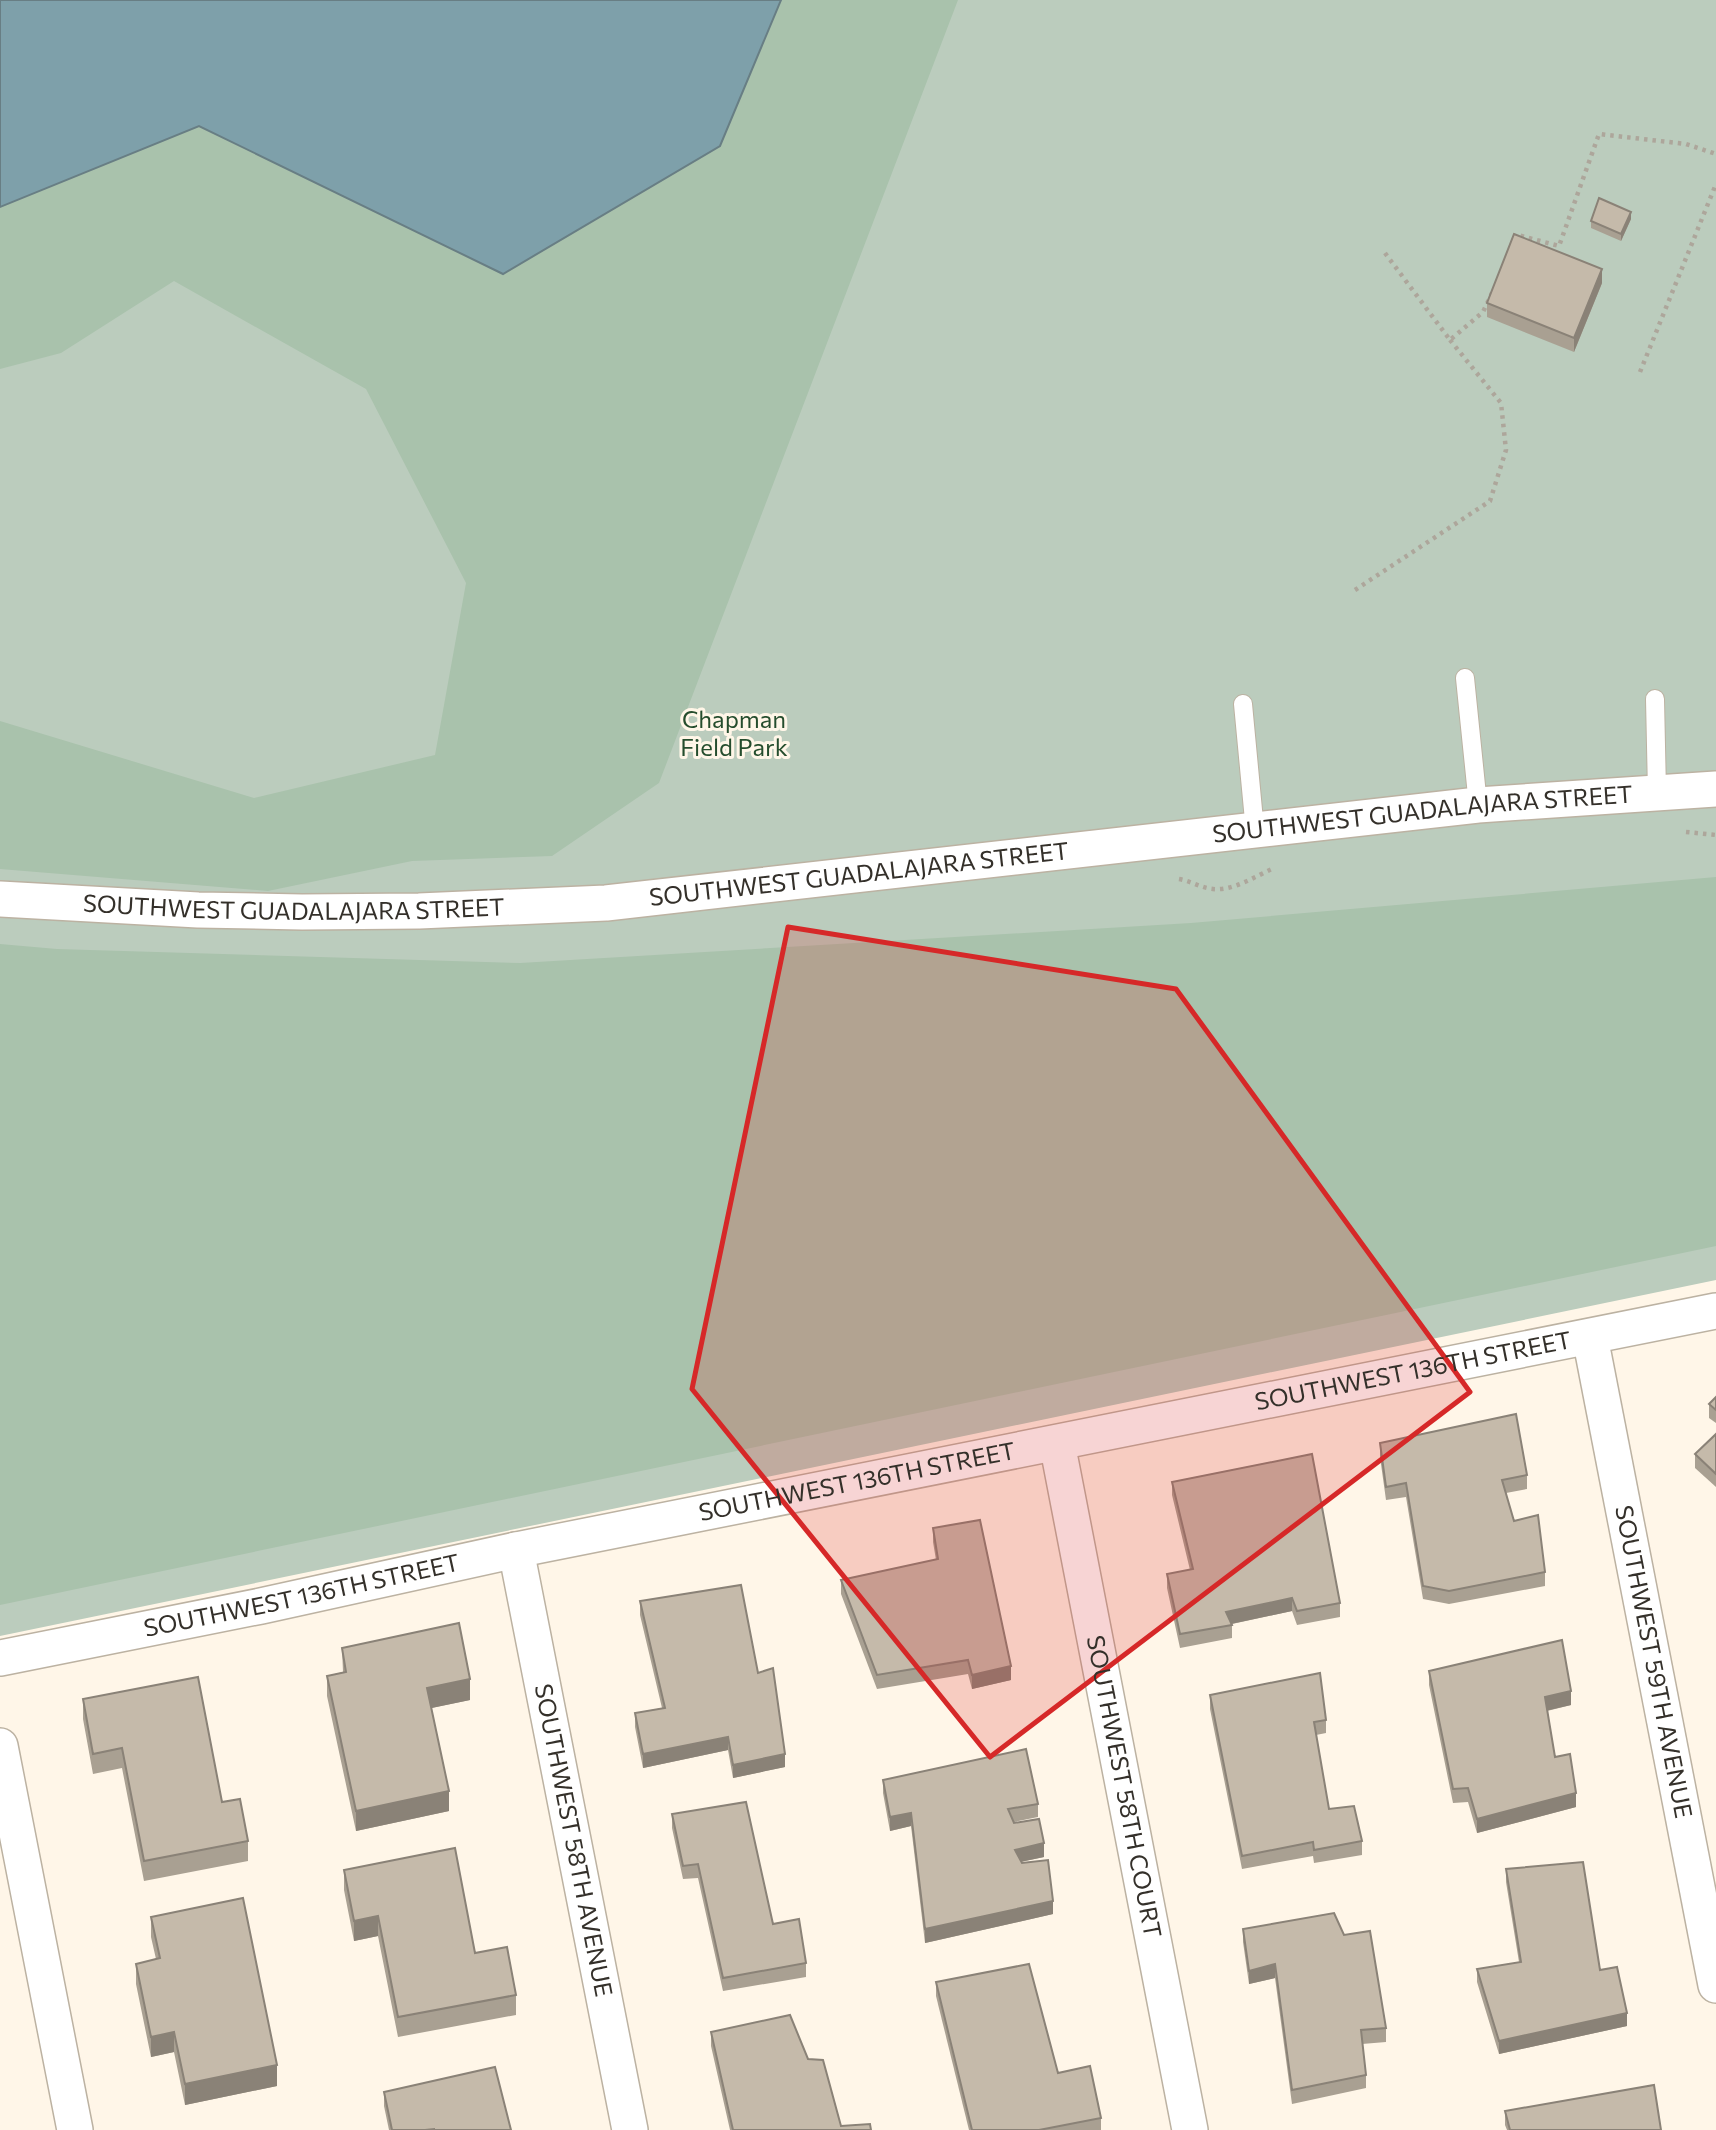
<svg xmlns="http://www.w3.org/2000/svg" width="1716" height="2130" font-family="Commissioner,sans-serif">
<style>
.green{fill:#bbccbd}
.forest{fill:#a9c2ac}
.water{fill:#7ea0aa;stroke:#687e84;stroke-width:2}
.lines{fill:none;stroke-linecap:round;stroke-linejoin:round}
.service-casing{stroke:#bcb2a2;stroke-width:20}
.minor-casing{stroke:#bcb2a2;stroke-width:38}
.path{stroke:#ada69b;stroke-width:4.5;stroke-dasharray:3.5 5;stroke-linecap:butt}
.service{stroke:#fff;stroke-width:18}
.minor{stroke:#fff;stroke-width:35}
.wall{fill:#a9a092}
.shaded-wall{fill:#8a8277}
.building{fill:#c5baaa;stroke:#8a8277;stroke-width:2}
.marked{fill:#d62828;fill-opacity:0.2;stroke:#d62828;stroke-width:5;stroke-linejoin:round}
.labels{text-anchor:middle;stroke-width:6;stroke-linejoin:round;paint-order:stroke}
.park-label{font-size:24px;fill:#254d2d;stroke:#fff6e8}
.street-label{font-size:24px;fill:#34302a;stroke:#fff6e8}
</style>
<rect width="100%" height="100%" fill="#fff6e8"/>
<!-- green -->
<path class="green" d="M0,0H1716V1280L0,1636Z"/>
<!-- forest -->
<g class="forest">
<path d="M781,0H958L659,783L552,856L412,861L268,891L0,869V721L254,798L435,755L466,583L366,389L174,281L61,353L0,369V207L199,126L503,274L720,146Z"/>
<path d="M1716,877V1246L0,1605V944L57,949L520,963L1191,923Z"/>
</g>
<!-- water -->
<path class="water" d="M0,0H781L720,146L503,274L199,126L0,207Z"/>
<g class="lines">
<!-- service casing -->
<g class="service-casing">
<g id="service">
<path d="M1465,678L1478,805"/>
<path d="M1655,699L1657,792"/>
<path d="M1243,704L1255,831"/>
</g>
</g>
<!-- minor casing -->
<g class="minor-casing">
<g id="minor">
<path id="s1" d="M0,899L198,910L302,912L419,911L606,903L1478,805L1716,789"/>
<path id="s2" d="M1590,1337L1716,1985"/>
<path id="s3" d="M1057,1443L1190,2130"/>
<path id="s4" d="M516,1550L630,2130"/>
<path id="s5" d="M0,1658L261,1606L516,1550L1716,1311"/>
<path d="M0,1746L75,2130"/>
</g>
</g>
<!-- path -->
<g class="path">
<path d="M1515,240L1518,235L1559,246L1599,134L1686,144L1716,154"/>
<path d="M1385,253L1450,340L1483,312L1492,293"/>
<path d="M1640,372L1716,184"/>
<path d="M1355,590L1490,501L1506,450L1501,403L1450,340"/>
<path d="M1686,832L1716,835"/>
<path d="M1179,879C1191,881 1201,888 1213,889C1233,891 1256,876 1274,868"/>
</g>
<!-- service -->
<use href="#service" class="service"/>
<!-- minor -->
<use href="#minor" class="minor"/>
</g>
<!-- wall -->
<g class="wall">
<path d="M1631,219L1621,241L1591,228V221Z"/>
<path d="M1602,283L1574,352L1487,317V303Z"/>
<path d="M1716,1397V1423L1709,1418V1404Z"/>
<path d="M1716,1434V1487L1695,1468V1454Z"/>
<path d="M1380,1443L1527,1475V1489L1506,1493L1514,1521L1545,1572V1586L1449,1604L1423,1599L1406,1497L1386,1500L1380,1457Z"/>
<path d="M1172,1482L1340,1603V1617L1297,1625L1292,1611L1232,1624V1638L1180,1648L1167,1588V1574L1190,1570L1172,1495Z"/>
<path d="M933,1528L1011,1680L972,1689L968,1674L877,1689L841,1594V1580L936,1560L933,1542Z"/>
<path d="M640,1601L758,1673L785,1767L733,1778L728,1750L643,1768L635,1727V1713L662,1708L640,1615Z"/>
<path d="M342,1648L470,1700L431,1708L449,1811L356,1831L327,1696V1676L343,1672Z"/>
<path d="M1429,1671L1571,1705L1547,1711L1555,1757L1576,1807L1477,1833L1468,1802L1453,1803L1429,1685Z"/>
<path d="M1210,1695L1326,1720V1733L1316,1735L1329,1809L1362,1841V1855L1314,1863L1313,1856L1242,1869L1210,1709Z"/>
<path d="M83,1699L222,1802L248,1841V1861L144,1881L122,1768L93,1774L83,1719Z"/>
<path d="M883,1780L1038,1804V1817L1014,1822L1044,1857L1021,1862L1053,1914L925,1943L911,1826L890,1831L883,1793Z"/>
<path d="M672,1814L773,1924L806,1963V1977L723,1991L698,1878L683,1879L672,1828Z"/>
<path d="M1506,1869L1600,1970L1627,2026L1499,2054L1477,1982V1969L1519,1962L1506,1882Z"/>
<path d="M344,1870L475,1953L516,1995V2015L398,2037L378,1936L354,1941L344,1890Z"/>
<path d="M151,1917L277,2086L185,2105L174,2052L151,2057L136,1984V1964L156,1959L151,1937Z"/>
<path d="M1243,1929L1386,2028V2042L1362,2044L1366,2075V2088L1292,2104L1275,1978L1249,1984L1243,1942Z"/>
<path d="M936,1982L1058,2073L1101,2118V2130H969L936,1996Z"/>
<path d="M711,2032L808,2059L841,2126L871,2130H730L711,2046Z"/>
<path d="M384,2092L511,2130H389L384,2106Z"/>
<path d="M1505,2111L1661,2130H1507L1505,2125Z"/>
</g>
<!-- shaded-wall -->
<g class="shaded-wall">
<path d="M1631,212V219L1621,241V234Z"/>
<path d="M1602,269V283L1574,352V338Z"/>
<path d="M1292,1598V1611L1226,1625V1612Z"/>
<path d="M1011,1666V1680L972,1689V1675Z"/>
<path d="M470,1679V1700L427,1709V1688Z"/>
<path d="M1571,1691V1705L1545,1711V1697Z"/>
<path d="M728,1737V1750L643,1768V1754Z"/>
<path d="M785,1754V1767L733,1778V1765Z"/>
<path d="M449,1791V1811L356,1831V1811Z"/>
<path d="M1576,1793V1807L1477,1833V1819Z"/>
<path d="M911,1813V1826L890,1831V1817Z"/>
<path d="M1044,1843V1857L1015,1863V1850Z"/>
<path d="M1053,1901V1914L925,1943V1929Z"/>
<path d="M378,1916V1936L354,1941V1921Z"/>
<path d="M1275,1964V1978L1249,1984V1971Z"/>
<path d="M1627,2013V2026L1499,2054V2041Z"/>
<path d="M174,2032V2052L151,2057V2037Z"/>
<path d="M277,2065V2086L185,2105V2084Z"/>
</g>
<!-- building -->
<g class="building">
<path d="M1599,198L1631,212L1621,234L1591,221Z"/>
<path d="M1514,234L1602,269L1574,338L1487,303Z"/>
<path d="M1716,1397V1410L1709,1404Z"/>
<path d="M1516,1414L1527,1475L1502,1480L1514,1521L1538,1515L1545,1572L1449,1591L1423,1586L1406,1483L1386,1487L1380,1443Z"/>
<path d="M1716,1434V1474L1695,1454Z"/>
<path d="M1312,1454L1340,1603L1297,1611L1292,1598L1226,1612L1232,1625L1180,1634L1167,1574L1193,1569L1172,1482Z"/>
<path d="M980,1520L1011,1666L972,1675L968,1660L877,1675L841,1580L938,1559L933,1528Z"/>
<path d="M741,1585L758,1673L773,1668L785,1754L733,1765L728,1737L643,1754L635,1713L665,1708L640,1601Z"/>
<path d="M459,1623L470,1679L427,1688L449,1791L356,1811L327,1676L346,1672L342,1648Z"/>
<path d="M1562,1640L1571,1691L1545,1697L1555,1757L1570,1754L1576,1793L1477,1819L1468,1788L1453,1789L1429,1671Z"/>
<path d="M1320,1673L1326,1720L1314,1722L1329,1809L1354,1806L1362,1841L1314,1850L1313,1842L1242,1856L1210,1695Z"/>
<path d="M198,1677L222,1802L240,1799L248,1841L144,1861L122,1748L93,1754L83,1699Z"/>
<path d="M1026,1749L1038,1804L1008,1809L1014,1823L1039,1819L1044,1843L1015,1850L1022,1863L1048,1860L1053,1901L925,1929L911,1813L890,1817L883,1780Z"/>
<path d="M746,1802L773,1924L799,1919L806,1963L723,1978L698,1864L683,1866L672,1814Z"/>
<path d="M455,1848L475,1953L507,1947L516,1995L398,2017L378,1916L354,1921L344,1870Z"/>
<path d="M1583,1862L1600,1970L1617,1967L1627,2013L1499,2041L1477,1969L1521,1962L1506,1869Z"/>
<path d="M243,1898L277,2065L185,2084L174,2032L151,2037L136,1964L160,1958L151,1917Z"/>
<path d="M1334,1913L1344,1935L1370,1931L1386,2028L1361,2030L1366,2075L1292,2090L1275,1964L1249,1971L1243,1929Z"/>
<path d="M1029,1964L1058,2073L1090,2066L1101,2118L1039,2130H972L936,1982Z"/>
<path d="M790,2015L808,2059L823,2060L841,2126L870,2124L871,2130H733L711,2032Z"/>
<path d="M495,2067L511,2130H434V2129L425,2130H392L384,2092Z"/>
<path d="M1654,2085L1661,2130H1510L1505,2111Z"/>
</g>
<!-- marked area -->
<path class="marked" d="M788,927L1176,989L1470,1392L990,1757L692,1389Z"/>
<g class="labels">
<!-- park labels -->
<g class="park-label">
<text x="734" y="728">Chapman<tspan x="734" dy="28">Field Park</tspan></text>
</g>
<!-- street labels -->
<g class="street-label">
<text dy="8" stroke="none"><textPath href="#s1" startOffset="1428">SOUTHWEST GUADALAJARA STREET</textPath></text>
<text dy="8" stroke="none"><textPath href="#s1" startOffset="861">SOUTHWEST GUADALAJARA STREET</textPath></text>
<text dy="8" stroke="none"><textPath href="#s1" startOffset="294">SOUTHWEST GUADALAJARA STREET</textPath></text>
<text dy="8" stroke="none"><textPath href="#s5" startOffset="1442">SOUTHWEST 136TH STREET</textPath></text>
<text dy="8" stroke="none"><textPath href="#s5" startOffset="875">SOUTHWEST 136TH STREET</textPath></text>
<text dy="8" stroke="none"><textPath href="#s5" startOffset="308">SOUTHWEST 136TH STREET</textPath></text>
<text dy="8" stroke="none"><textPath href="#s2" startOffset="331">SOUTHWEST 59TH AVENUE</textPath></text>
<text dy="8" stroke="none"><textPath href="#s3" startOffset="350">SOUTHWEST 58TH COURT</textPath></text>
<text dy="8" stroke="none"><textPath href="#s4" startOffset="296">SOUTHWEST 58TH AVENUE</textPath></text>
</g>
</g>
</svg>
